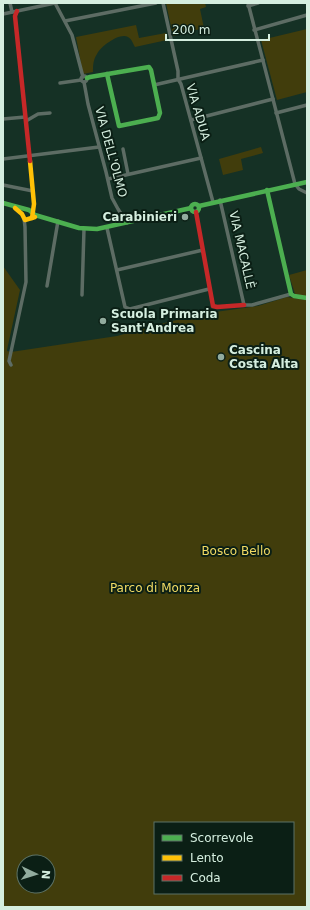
<svg xmlns="http://www.w3.org/2000/svg" width="310" height="910" font-family="'DejaVu Sans',sans-serif">
<style>
.green{fill:#413d0c;fill-rule:evenodd}
.lines{fill:none;stroke-linecap:round;stroke-linejoin:round}
.street{stroke:#5d6c64;stroke-width:3.5}
.fast{stroke:#4caf50;stroke-width:4.5}
.slow{stroke:#ffc107;stroke-width:4.5}
.jam{stroke:#c62828;stroke-width:4.5}
.poi-dot{fill:#92ac9e;stroke:#0b1f15;stroke-width:1.5}
.labels{text-anchor:middle;stroke-width:4;stroke-linejoin:round;paint-order:stroke}
.street-label{font-size:12px;fill:#d5eedf;stroke:#0b1f15}
.poi-label{font-size:12px;font-weight:bold;fill:#d5eedf;stroke:#0b1f15;text-anchor:start}
.park-label{font-size:12px;fill:#f0da63;stroke:#0b1f15}
</style>
<rect width="100%" height="100%" fill="#153125"/>
<!-- green -->
<g class="green">
<path d="M166,3H205L206,7L200,9L204,28L173,36Z"/>
<path d="M136,25L139,38L166,33L167,40L135,47C133,44 132,39 128,37C120,32 101,46 97,54C93,60 93,66 93,72L83,74L76,37Z"/>
<path d="M307,29V92L277,100L261,40Z"/>
<path d="M261,147L263,153L241,159L243,170L223,175L219,159Z"/>
<path d="M3,266L20,290L7,350V351L11,352L117,336L168,322L208,313L258,306L287,297L307,300V907H3ZM155,823H293V893H155ZM24,862H48V886H24Z"/>
<path d="M307,270V297L295,294L289,275Z"/>
</g>
<g class="lines">
<!-- street -->
<g class="street">
<path d="M10,3L12,12"/>
<path d="M55,3L72,35L83,77"/>
<path d="M163,3L178,71V79L181,84L213,202"/>
<path d="M248,3L295,184L299,189L307,193"/>
<path d="M248,6L258,3"/>
<path d="M3,14L55,3"/>
<path d="M65,21L156,3"/>
<path d="M254,30L307,15"/>
<circle cx="84" cy="79" r="3"/>
<path d="M84,82L88,104L106,172L112,198L118,209L127,223"/>
<path d="M60,83L81,80"/>
<path d="M154,85L263,60"/>
<path d="M276,113L307,105"/>
<path d="M3,119L25,117"/>
<path d="M191,120L273,99"/>
<path d="M26,121L38,114L50,113"/>
<path d="M123,149L128,174"/>
<path d="M3,159L99,147"/>
<path d="M108,179L201,158"/>
<path d="M3,185L33,191"/>
<path d="M220,200L244,305H252L291,294"/>
<path d="M107,228L125,307L130,309L209,289"/>
<path d="M117,270L203,250"/>
<path d="M47,286L58,221"/>
<path d="M82,295L84,229"/>
<path d="M11,365L9,361L26,282L25,227L24,218"/>
</g>
<!-- fast -->
<g class="fast">
<path d="M87,78L90,77L149,67L151,70L160,113L158,118L119,126L107,74"/>
<path d="M267,190L291,294L294,296L307,298"/>
<path d="M3,203L29,210L35,215L79,228L97,229L191,208"/>
<circle cx="195" cy="208" r="4"/>
<path d="M199,206L307,182"/>
</g>
<!-- slow -->
<g class="slow">
<path d="M30,161L34,204L32,218"/>
<path d="M15,208L22,214L25,220L35,217"/>
</g>
<!-- jam -->
<g class="jam">
<path d="M17,11L15,16L30,161"/>
<path d="M196,212L213,306L217,307L244,305"/>
</g>
</g>
<!-- markers -->
<g class="poi-dot">
<circle cx="185" cy="217" r="4"/>
<circle cx="103" cy="321" r="4"/>
<circle cx="221" cy="357" r="4"/>
</g>
<g class="labels">
<!-- street labels -->
<g class="street-label">
<text transform="translate(198 112) rotate(74)" y="4">VIA ADUA</text>
<text transform="translate(111 152) rotate(75)" y="4">VIA DELL'OLMO</text>
<text transform="translate(242 250) rotate(77)" y="4">VIA MACALLÈ</text>
</g>
<!-- poi labels -->
<g class="poi-label">
<text x="177" y="221" text-anchor="end">Carabinieri</text>
<text x="111" y="318">Scuola Primaria<tspan x="111" dy="14">Sant'Andrea</tspan></text>
<text x="229" y="354">Cascina<tspan x="229" dy="14">Costa Alta</tspan></text>
</g>
<!-- park labels -->
<g class="park-label">
<text x="236" y="555">Bosco Bello</text>
<text x="155" y="592">Parco di Monza</text>
</g>
</g>
<!-- border -->
<rect width="310" height="910" fill="none" stroke="#d5eedf" stroke-width="8"/>
<!-- legend -->
<rect x="154" y="822" width="140" height="72" fill="#0b1f15" stroke="#5c7266"/>
<rect x="162" y="835" width="20" height="6" fill="#4caf50" stroke="#5c7266"/>
<text x="190" y="842" font-size="12" fill="#d5eedf">Scorrevole</text>
<rect x="162" y="855" width="20" height="6" fill="#ffc107" stroke="#5c7266"/>
<text x="190" y="862" font-size="12" fill="#d5eedf">Lento</text>
<rect x="162" y="875" width="20" height="6" fill="#c62828" stroke="#5c7266"/>
<text x="190" y="882" font-size="12" fill="#d5eedf">Coda</text>
<!-- north arrow -->
<g transform="translate(36 874) rotate(94)"><circle r="19" fill="#0b1f15" stroke="#5c7266"/>
<path d="M0-3L7 15L0 10L-7 15Z" fill="#92ac9e"/>
<text y="-6" font-size="11" font-weight="bold" text-anchor="middle" fill="#d5eedf">N</text>
</g>
<!-- scale -->
<path d="M166 34v6h103v-6" fill="none" stroke="#d5eedf" stroke-width="2"/>
<text x="172" y="34" font-size="12" fill="#d5eedf" stroke="#0b1f15" stroke-width="3" paint-order="stroke">200 m</text>
</svg>
